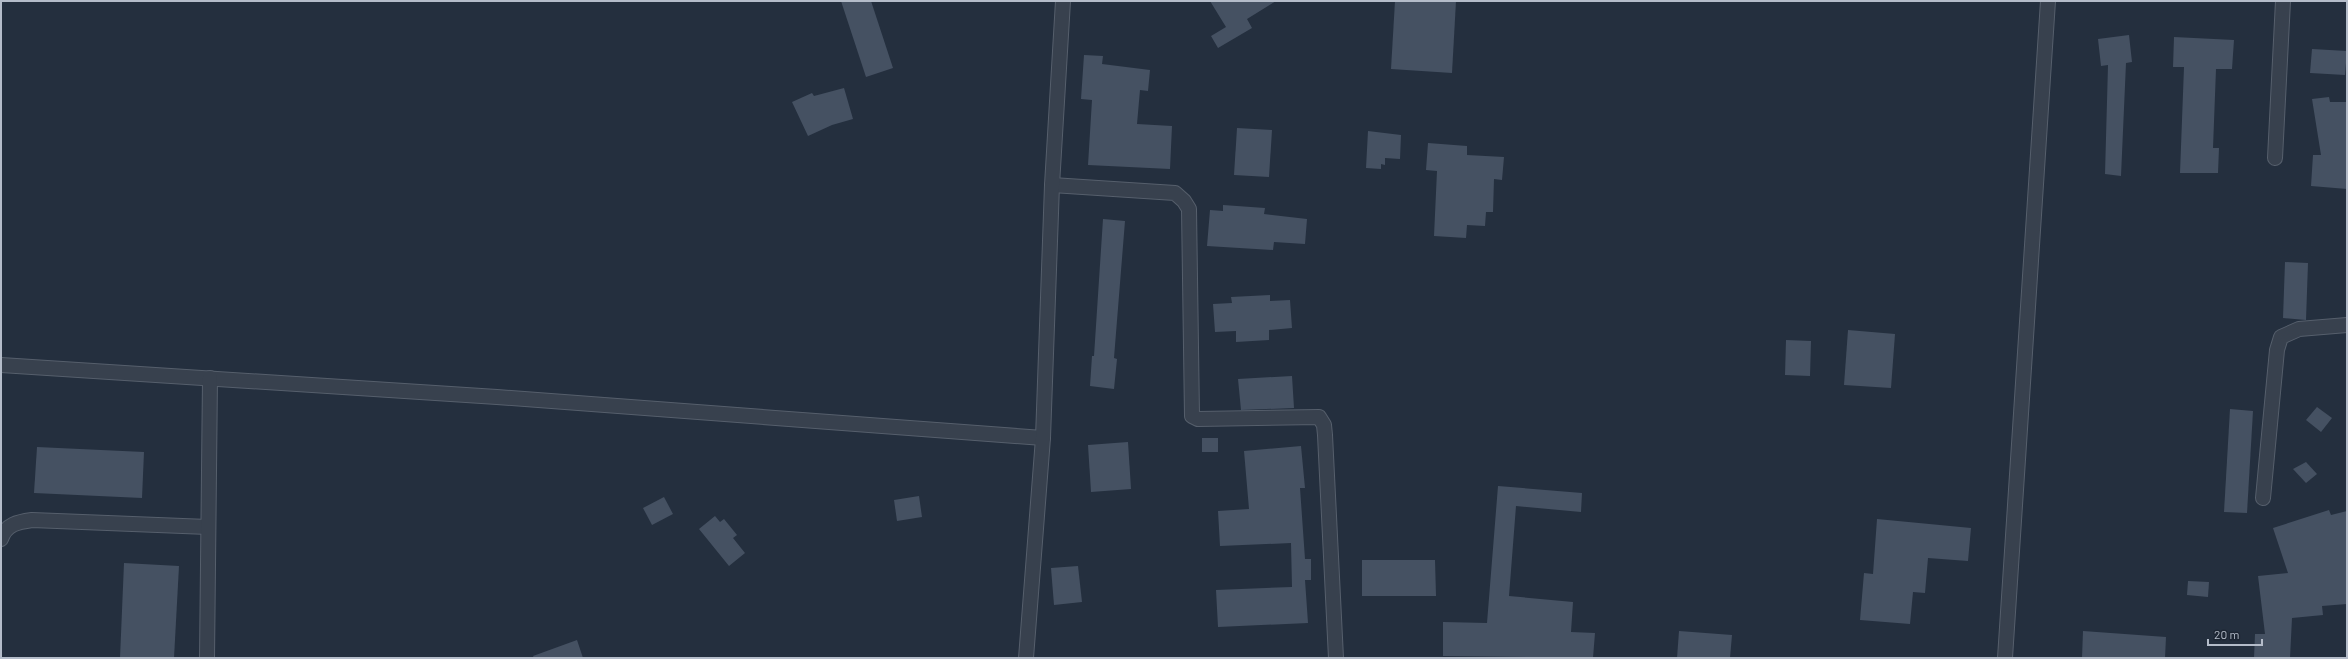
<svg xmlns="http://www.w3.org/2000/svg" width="2348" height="659" font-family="Barlow,sans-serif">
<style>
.building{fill:#455162}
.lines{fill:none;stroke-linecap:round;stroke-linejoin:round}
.street-casing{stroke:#565f6c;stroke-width:16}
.street{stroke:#38414e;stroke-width:14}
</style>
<rect width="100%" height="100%" fill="#242f3e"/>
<!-- building -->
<g class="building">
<path d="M841,1H871L893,68L866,77Z"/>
<path d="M1210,1H1276L1247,19L1252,28L1218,48L1211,36L1226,27Z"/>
<path d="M1395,1H1456L1452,73L1391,69Z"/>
<path d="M2129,35L2132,62L2126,63L2121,176L2105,174L2108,65L2101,66L2098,39Z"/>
<path d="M2174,37L2234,40L2232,69H2216L2213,148H2219L2218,173H2180L2184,67H2173Z"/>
<path d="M2312,49L2347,51L2345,75L2310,73Z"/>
<path d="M1084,55L1103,56L1102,64L1150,70L1148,91L1140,90L1137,124L1172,126L1170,169L1088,165L1092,100L1081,99Z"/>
<path d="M844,88L853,119L832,125L808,136L792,102L812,93L814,96Z"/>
<path d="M2329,97L2330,102H2347V189L2311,186L2313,155H2321L2312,99Z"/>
<path d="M1237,128L1272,130L1269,177L1234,175Z"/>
<path d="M1368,131L1401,135L1400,159L1385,158V165L1381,164V169L1366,168Z"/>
<path d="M1428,143L1467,146V155L1504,157L1502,180L1494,179L1493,212H1486L1485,226L1467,225L1466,238L1434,236L1437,171L1426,170Z"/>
<path d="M1223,205L1265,208L1264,214L1307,219L1305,244L1274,242L1273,250L1207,246L1210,210L1223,211Z"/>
<path d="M1103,219L1125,221L1114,358L1117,359L1114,389L1090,386L1092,356H1094Z"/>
<path d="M2285,262L2308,263L2306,320L2283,318Z"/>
<path d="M1270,295V301L1290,300L1292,328L1269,330V340L1236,342V331L1215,332L1213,304L1232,303L1231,297Z"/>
<path d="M1848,330L1895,334L1891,388L1844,385Z"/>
<path d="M1786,340L1811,341L1810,376L1785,375Z"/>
<path d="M1292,376L1294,408L1241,410L1238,379Z"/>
<path d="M2317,407L2332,418L2321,432L2306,420Z"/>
<path d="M2230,409L2253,411L2247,513L2224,512Z"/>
<rect x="1202" y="438" width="16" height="14"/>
<path d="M1128,442L1131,489L1091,492L1088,445Z"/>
<path d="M1301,446L1305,488H1300L1305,559H1311V580H1305L1308,623L1218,627L1216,590L1292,587L1291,543L1220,546L1218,511L1249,509L1244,451Z"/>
<path d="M37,447L144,452L142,498L34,493Z"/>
<path d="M2306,462L2317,474L2306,483L2293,469Z"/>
<path d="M1498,486L1582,493L1581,512L1516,506L1509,596L1573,602L1571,632L1595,633L1593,658L1443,656V622L1487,623Z"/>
<path d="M919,496L922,517L897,521L894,500Z"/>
<path d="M664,497L673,514L652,525L643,508Z"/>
<path d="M2329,510L2331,515L2347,511V604L2322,606L2323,615L2292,618L2290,658H2254L2255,634H2265L2258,576L2288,573L2273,528Z"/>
<path d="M715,516L720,522L724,519L737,535L733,538L745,553L729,566L699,529Z"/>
<path d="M1877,519L1971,528L1968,561L1928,558L1925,593L1913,592L1910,624L1860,620L1864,573L1873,574Z"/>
<path d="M1362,560H1435L1436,596H1362Z"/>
<path d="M124,563L179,566L174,658H120Z"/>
<path d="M1078,566L1082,602L1054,605L1051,568Z"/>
<path d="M2188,581L2209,582L2208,597L2187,595Z"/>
<path d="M1679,631L1732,635L1730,658H1677Z"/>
<path d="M2083,631L2166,637L2165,658H2082Z"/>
<path d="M577,640L583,658H534L533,656Z"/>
</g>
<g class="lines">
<!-- street casing -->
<g class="street-casing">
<g id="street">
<path d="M2275,158L2283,1"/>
<path d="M1052,185L1175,193L1184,201L1189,209L1192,416L1198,419L1319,417L1324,425L1325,435L1336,658"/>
<path d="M1,365L497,397L1043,438"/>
<path d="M2263,498L2277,350L2281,337L2299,329L2347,325"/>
<path d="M1,539C6,524 18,522 32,520L208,527"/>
<path d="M207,658L210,378"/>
<path d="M1026,658L1043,438L1052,185L1063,1"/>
<path d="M2005,658L2048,1"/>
</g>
</g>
<!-- street -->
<use href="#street" class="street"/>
</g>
<!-- border -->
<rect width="2348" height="659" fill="none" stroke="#b4bcc9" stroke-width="4"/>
<!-- scale -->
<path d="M2208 639v6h54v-6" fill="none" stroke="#b4bcc9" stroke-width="2"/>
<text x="2214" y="639" font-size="12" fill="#b4bcc9" stroke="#1d2633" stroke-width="3" paint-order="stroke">20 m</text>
</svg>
